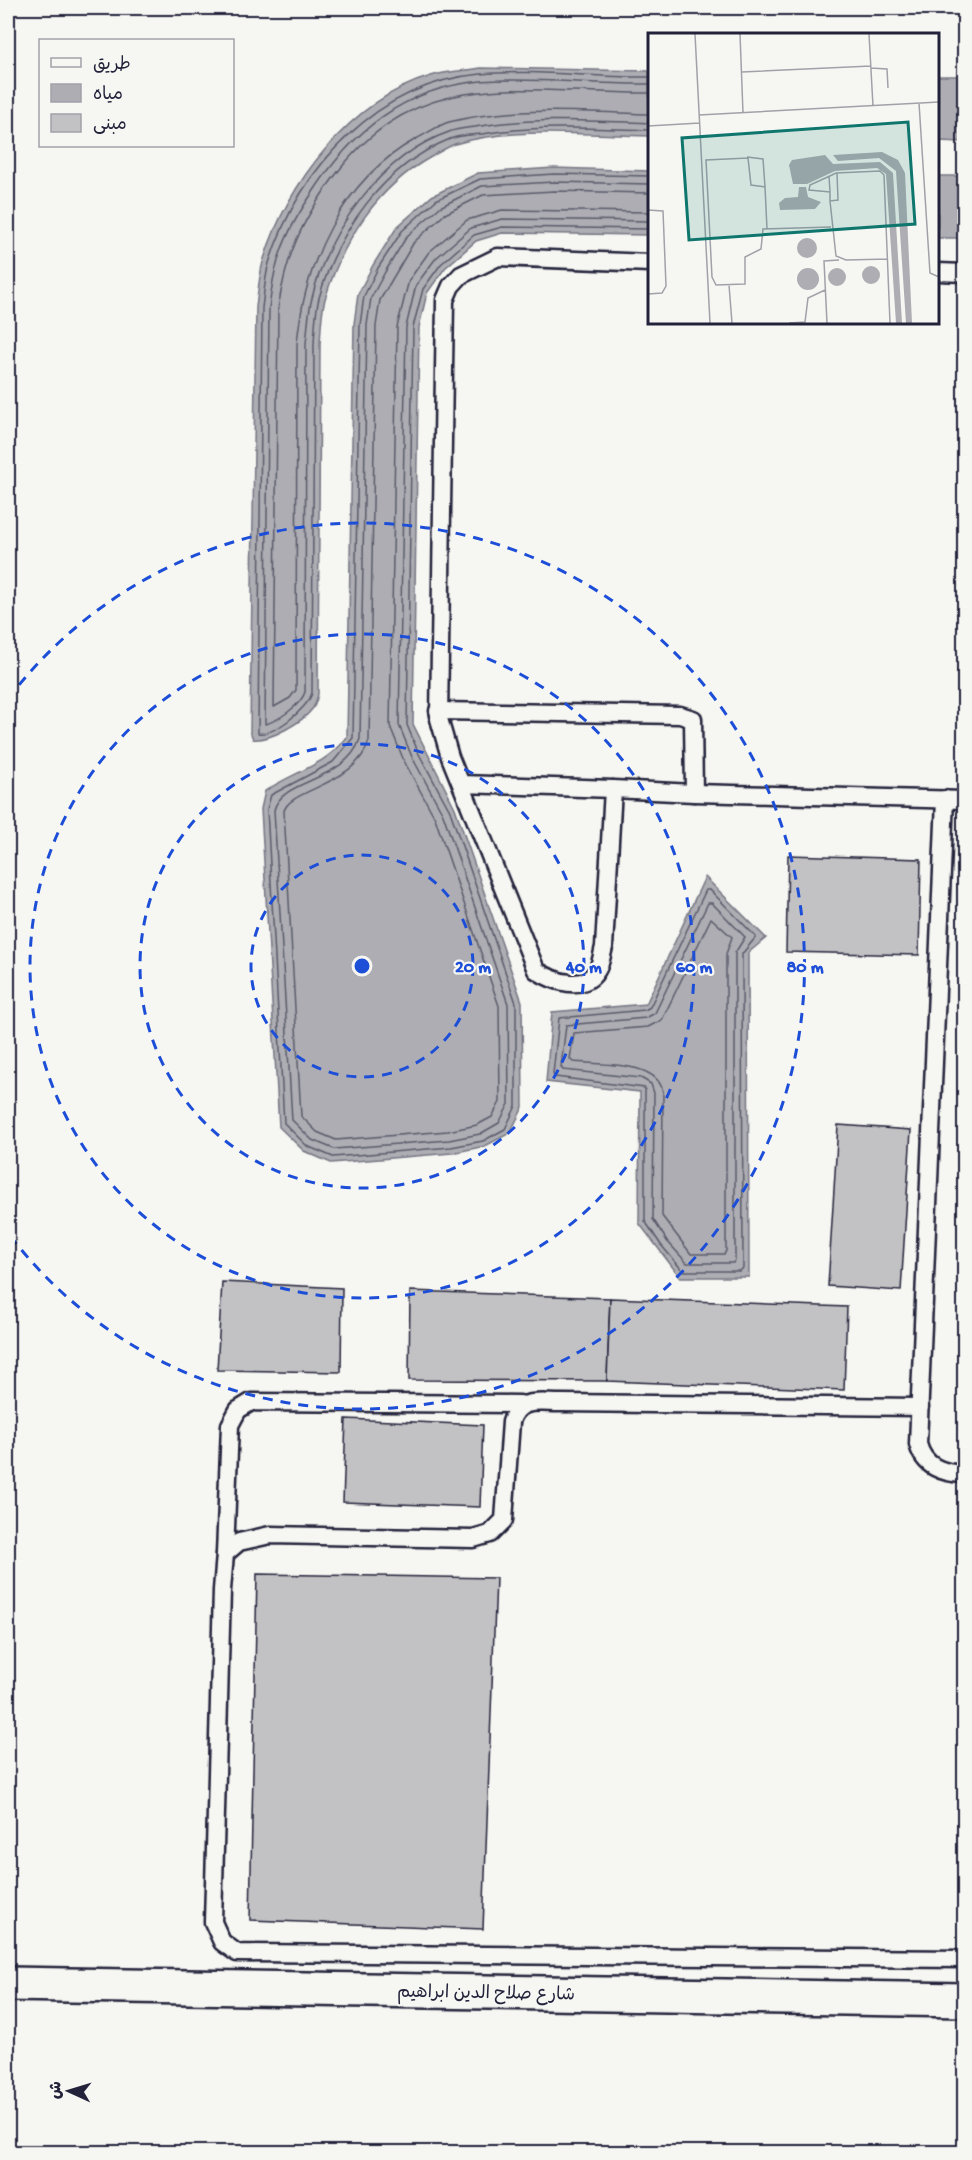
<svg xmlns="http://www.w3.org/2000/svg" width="972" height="2160" font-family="'Gochi Hand','Playpen Sans Arabic',sans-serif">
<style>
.water{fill:#adadb3;stroke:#757583;stroke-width:1.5}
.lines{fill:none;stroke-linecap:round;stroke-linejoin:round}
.shore{stroke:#5a5a6b;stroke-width:1.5}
.building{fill:#c2c2c4;stroke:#22223b;stroke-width:1.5}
.service-casing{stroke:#22223b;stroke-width:21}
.tertiary-casing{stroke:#22223b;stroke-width:38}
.service{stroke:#f6f6f2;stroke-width:16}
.tertiary{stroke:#f6f6f2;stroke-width:33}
.ring{fill:none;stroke:#1d4ed8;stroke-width:3;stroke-dasharray:10 8}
.labels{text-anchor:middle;stroke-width:4.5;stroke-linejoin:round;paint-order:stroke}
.street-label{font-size:18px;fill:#22223b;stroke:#f6f6f2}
.inset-road{fill:none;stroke:#a1a1a9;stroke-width:1.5}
.view{fill:#0f766e;fill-opacity:0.15;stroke:#0f766e;stroke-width:3}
.inset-edge{fill:none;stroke:#22223b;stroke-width:3}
.centre{fill:#1d4ed8;stroke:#f6f6f2;stroke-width:3}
.ring-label{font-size:18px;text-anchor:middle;font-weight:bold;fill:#1d4ed8;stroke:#f6f6f2;stroke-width:4.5;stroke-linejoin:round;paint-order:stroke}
</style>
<rect width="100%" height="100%" fill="#f6f6f2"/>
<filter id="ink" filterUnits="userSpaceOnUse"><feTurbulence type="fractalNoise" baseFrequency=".0167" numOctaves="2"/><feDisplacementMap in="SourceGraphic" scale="12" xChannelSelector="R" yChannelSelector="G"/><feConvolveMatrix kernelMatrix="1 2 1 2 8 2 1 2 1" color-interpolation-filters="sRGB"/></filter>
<g filter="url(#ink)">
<!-- water -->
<g class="water">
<path d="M481,68L649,71V136C586,135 516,126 455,144C447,147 438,153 431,157C377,187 343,240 325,299C321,313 321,329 320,344L318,694C317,698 316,704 313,708C303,722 270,741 253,739L250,731L256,307C258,293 259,276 263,262C287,184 350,100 431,76C447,71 465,71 481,68Z"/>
<path d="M938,76H964V142L938,141Z"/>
<path d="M554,168L649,171V235L502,233L476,241L445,268L427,293L419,327L413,724L455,808L522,1002L523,1107L510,1133L485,1146L452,1153L331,1163L304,1151L279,1127L261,809L265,791C293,772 327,765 347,737L354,324L358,294L373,265L397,227L432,196L478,173Z"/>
<rect x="938" y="176" width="26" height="62"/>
<path d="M705,877L766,938L748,953L749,1277H680L639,1223L640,1092L546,1082L552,1012L646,1004Z"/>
</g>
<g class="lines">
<!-- shore -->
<g class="shore">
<path d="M650,77C594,78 536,69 481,74C377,83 300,167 269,263C265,277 264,293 262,308L258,733C274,736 308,708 312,693L314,343C315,329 315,313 319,298C338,230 384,166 450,139C460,135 472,135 482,134C537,125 594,128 650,130"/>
<path d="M650,84C594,85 536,77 481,81C404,88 352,131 311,195C296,217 282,242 276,268C272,281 271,295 269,308L265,724C278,721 301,705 305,692L306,343C308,328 308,312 312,298C328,230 382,155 449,132C459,128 471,128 481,126C536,117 593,121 650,123"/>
<path d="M650,93C525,94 419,62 334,177C301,222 286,255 278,309L274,707L290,698L296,690L297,344C304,263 342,180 416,139C427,134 438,125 449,122C514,106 583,112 650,114"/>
<path d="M650,176L554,174L480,179L436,200L402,231L378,268L364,296L360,325L353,738L333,762L271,795L267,809L284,1123L307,1146L333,1157L451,1147L483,1141L505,1129L516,1106V1003L450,811L419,754L407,725L413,327L423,289L441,264L474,235L502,227L650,229"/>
<path d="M650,184L554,182L482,186L440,207L407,236L385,272L371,298L367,325L360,739C346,782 282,778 274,810L292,1120L312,1140L334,1149L449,1140L480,1134L499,1123L509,1104L508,1004L443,814L412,757L399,725L406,327L416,285L436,258L471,228L502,219L650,221"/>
<path d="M650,193L554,191L483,195L445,214L414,242L380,300L376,326L369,741C357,785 289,789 284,811L301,1116L317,1132L336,1140L448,1131L477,1125L492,1117L500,1102L499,1006L435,818L404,761L390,726L397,327L409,280L429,252L467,220L502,210L650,212"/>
<path d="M706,890H710L756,937L742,954L743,1268L740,1271H683L661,1245L645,1221V1088L555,1077L553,1074L559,1018L645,1010L650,1007Z"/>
<path d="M708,903H712L745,937L735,953V1260L733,1263H687L667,1241L653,1219L654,1093L651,1084L641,1078L563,1070L561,1067L566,1025L646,1018L655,1013Z"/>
<path d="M711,918L732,937L726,954V1251L724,1254H691L662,1216L663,1093C659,1060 599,1065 573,1062L570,1059L574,1033L648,1027L662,1020Z"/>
</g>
</g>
<!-- building -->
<g class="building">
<path d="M788,855L921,859L919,955L786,952Z"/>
<path d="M838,1125L911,1130L901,1291L828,1286Z"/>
<path d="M222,1282L342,1288L341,1372L217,1370Z"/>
<path d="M410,1291L610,1298L607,1381L409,1380Z"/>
<path d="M610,1298L847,1307L844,1390L607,1381Z"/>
<path d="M346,1419L483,1425L480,1507L343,1502Z"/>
<path d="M257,1574L496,1578L483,1929L250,1920Z"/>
</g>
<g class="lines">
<!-- service casing -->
<g class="service-casing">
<g id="service">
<path d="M938,272L964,273"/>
<path d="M438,711L680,715L693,719L694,793L613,789"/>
<path d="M461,784L613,789L604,947C602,954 601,964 597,970C584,993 552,981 536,970L450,757L439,719L445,300L451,286L461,275L498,257L650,263"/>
<path d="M694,793L964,800"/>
<path d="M945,799L918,1444C924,1467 942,1473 964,1474"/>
<path d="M920,1407L561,1403C539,1403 518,1397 511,1422L504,1520L490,1534L473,1539L270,1535L239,1542L225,1554L222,1590L213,1922L222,1942L237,1953L964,1959"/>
<path d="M225,1554L230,1425L238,1410L251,1402L520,1404"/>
</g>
</g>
<!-- tertiary casing -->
<g class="tertiary-casing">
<path id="tertiary" d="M8,1984L964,2000"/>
</g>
<!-- service -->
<use href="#service" class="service"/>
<!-- tertiary -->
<use href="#tertiary" class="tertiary"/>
</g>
</g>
<!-- distance rings -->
<g class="ring">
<circle cx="362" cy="966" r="111"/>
<circle cx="362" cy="966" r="222"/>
<circle cx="362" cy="966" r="332"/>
<path d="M8 699A443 443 0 1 1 8 1233"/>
</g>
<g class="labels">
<!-- street labels -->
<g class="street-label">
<text transform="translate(486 1992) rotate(1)" y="6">شارع صلاح الدين ابراهيم</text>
</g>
</g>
<!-- overview -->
<g transform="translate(648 33)">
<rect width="291" height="291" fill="#f6f6f2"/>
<path d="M234,119L250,127L257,140L264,290H258L248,138L231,125L190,128L185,122ZM177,122L185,131L232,129L245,140L254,290H248L238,141L229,135L187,138L159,151H145L141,132L144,127ZM151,154H158L160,164L173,169L167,176L132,177L131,170L137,165L150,164ZM149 215a10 10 0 1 1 20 0a10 10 0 1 1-20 0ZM214 242a9 9 0 1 1 18 0a9 9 0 1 1-18 0ZM180 244a9 9 0 1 1 18 0a9 9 0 1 1-18 0ZM149 246a11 11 0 1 1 22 0a11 11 0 1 1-22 0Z" fill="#adadb3"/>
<path class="inset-road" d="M47,1L62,290M92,1L95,80M221,1L225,73M223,35L239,36L240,55M94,39L223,33M271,70L282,240L291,244M51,82L291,69M0,93L52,90M99,124L115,126L117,154M181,143L182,159L161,157L162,152L184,142L188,140L232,138L236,142L242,290M182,159V168L190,167L189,140M182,168L188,223L198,227L240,226M0,177L15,178L18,253L14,260L0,261M119,196L117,154L103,152L100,125L58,127L64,244L68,252L97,251V224L113,216L115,196L183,194M81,252L84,290M141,290L157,289L160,265L177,257M179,290L176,228L191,227"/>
<path class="view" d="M260,89L267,191L41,207L34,105Z"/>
<rect width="291" height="291" class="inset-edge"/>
</g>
<circle cx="362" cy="966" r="9" class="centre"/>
<g class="ring-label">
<text x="473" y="972">20 m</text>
<text x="584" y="972">40 m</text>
<text x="694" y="972">60 m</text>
<text x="805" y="972">80 m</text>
</g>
<!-- margin -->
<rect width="972" height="2160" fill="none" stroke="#f6f6f2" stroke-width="30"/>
<rect x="15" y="15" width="942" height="2130" fill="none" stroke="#22223b" stroke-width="2" filter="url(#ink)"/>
<!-- legend -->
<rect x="39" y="39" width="195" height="108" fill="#f6f6f2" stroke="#a1a1a9" stroke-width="1.5"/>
<rect x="51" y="58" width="30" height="9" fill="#f6f6f2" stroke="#a1a1a9" stroke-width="1.5"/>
<text x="93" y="69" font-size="18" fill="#22223b">طريق</text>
<rect x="51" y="84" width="30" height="18" fill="#adadb3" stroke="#a1a1a9" stroke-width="1.5"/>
<text x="93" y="99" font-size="18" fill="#22223b">مياه</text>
<rect x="51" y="114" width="30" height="18" fill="#c2c2c4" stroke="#a1a1a9" stroke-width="1.5"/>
<text x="93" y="129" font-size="18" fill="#22223b">مبنى</text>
<!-- north arrow -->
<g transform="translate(69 2091) rotate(274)" stroke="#f6f6f2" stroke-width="4.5" paint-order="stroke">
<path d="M0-4.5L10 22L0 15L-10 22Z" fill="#22223b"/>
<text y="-9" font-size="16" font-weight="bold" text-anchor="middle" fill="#22223b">ش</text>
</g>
</svg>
